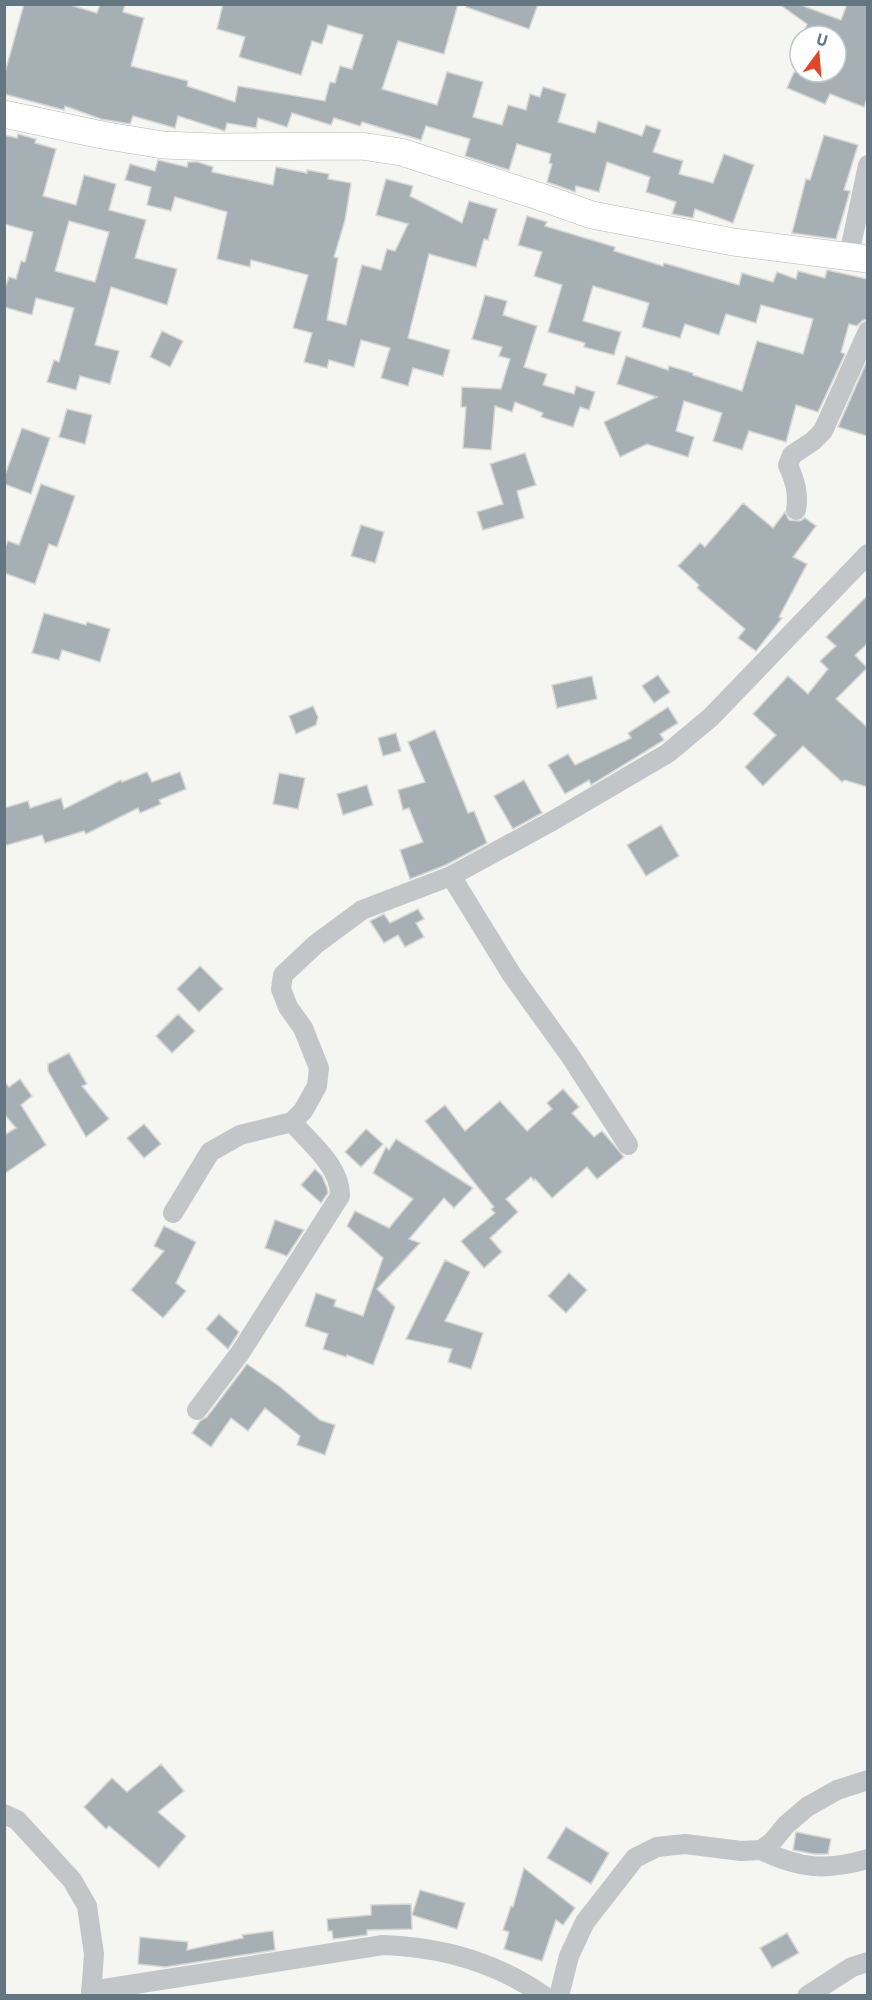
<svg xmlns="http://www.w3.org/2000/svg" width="872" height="2000" font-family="'IBM Plex Sans',sans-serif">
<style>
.building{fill:#a6afb3;stroke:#d6d6d4;stroke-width:1.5;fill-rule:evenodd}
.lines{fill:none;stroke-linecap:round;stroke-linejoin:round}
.secondary-casing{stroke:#b2b8bb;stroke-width:28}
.minor{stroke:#c2c6c9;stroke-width:20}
.secondary{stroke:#fff;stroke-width:27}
</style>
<rect width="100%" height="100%" fill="#f5f5f1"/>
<!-- building -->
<g class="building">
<path d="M24,4H67L97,13L100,4H125L123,12L144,18L131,66L188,81L187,86L235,102L238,86L325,101L330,82L335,83L340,66L352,69L363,35L328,25L322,44L312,41L301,75L239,57L245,37L217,29L223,4H458L444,54L398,41L382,89L437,105L447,72L483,82L473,117L502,125L508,105L526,110L530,94L540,97L543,87L566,94L558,122L595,133L598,121L642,136L646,125L661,130L653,152L683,161L679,174L713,183L724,154L754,165L733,223L695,209L693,218L672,214L676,202L646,192L650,177L607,162L599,192L576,186L575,192L547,182L552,164L549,163L551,154L517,144L509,170L465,156L470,139L426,126L421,140L362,122L360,126L334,118L331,125L292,113L287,127L258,118L256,128L227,123L225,131L178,116L175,128L133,116L130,124L101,119L65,106L64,110L4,94V76Z"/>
<path d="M467,4H538L529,29L466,7Z"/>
<path d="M779,4H798L841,20L847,4H867V98L864,107L830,94L825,104L787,88L794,72H836V36H803L807,24Z"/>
<path d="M18,134L36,139L35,143L56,149L43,196L76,205L84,175L116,184L109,210L146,220L135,258L177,269L167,305L111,287L95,345L119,351L110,384L80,376L76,390L47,382L54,360L59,362L74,308L36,298L32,315L4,307V291L9,277L16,279L21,261L25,262L33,232L4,224V135L17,138ZM69,221L109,232L95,282L55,271Z"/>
<path d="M824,135L858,145L844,190L850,191L836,239L792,233L806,179L810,180Z"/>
<path d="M158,160L187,167L188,162H198L213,167L212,172L273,185L276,167L307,173V170L329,174L328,179L351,183L345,220L334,257L338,258L327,320L346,325L362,265L381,270L387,249L395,251L408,224L376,215L386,179L413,186L410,196L462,223L469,201L497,209L488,240L484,239L476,267L429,254L408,338L450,350L443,376L413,368L408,386L381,378L390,348L361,340L354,367L329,360L327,368L304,362L312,333L293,328L308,275L251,260L250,267L217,259L227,212L175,197L171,211L147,205L151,187L125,180L130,164L155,171Z"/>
<path d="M527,216L547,222L545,226L615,247L614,251L663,266L664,263L739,285L742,273L773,282L777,272L796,279L798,271L825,278L827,270L867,279V319L862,321L857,326L849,324L841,352L845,354L818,412L796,405L786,442L749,431L742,450L713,441L722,413L684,401L676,431L694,437L688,457L647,444L620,457L604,422L657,397L617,384L626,356L668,370L669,366L693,373V375L742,391L757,341L803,354L813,319L761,305L756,323L726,314L719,335L685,324L680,338L642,327L649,303L593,286L583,321L621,332L614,355L584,347L585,343L548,332L562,285L534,276L542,252L518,245Z"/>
<path d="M485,295L507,301L503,315L537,326L524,367L547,374L543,385L574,394L576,386L595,392L589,410L580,407L573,427L541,417L543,413L515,402L512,412L495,406L491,450L463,448L466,407H461L462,387L501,389L510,359L499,356L502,347L472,339Z"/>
<path d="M162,331L183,341L170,367L150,357Z"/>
<path d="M867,361V436L838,427Z"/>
<path d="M67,409L92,415L85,444L59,437Z"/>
<path d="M22,428L50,438L31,494L4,484V478Z"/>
<path d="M525,453L536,485L517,491L524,518L483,530L477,512L503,504L490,464Z"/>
<path d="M41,484L75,496L57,547L49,544L35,584L4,573V550L8,541L19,545Z"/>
<path d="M743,503L773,528L785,512L789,520L800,521L805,518L816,526L793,557L807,564L779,617L782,618L756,651L738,638L745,629L697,588L699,585L678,566L700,543L705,547Z"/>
<path d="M361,525L384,532L375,563L351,556Z"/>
<path d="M867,596V644L855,655L867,668L836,699L867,727V787L845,780L842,782L803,746L763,786L745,767L776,735L753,714L788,676L808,694L828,669L820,661L836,646L826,637Z"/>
<path d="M44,613L86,625L87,622L110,629L100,662L62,650L59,660L32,653Z"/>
<path d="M658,675L670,692L654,703L642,686Z"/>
<path d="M592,676L597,699L557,708L552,685Z"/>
<path d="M313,706L318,717L316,725L296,734L289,716Z"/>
<path d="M668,707L678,723L660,734L664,740L591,785L589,780L565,794L548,765L568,754L575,765L631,738L628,733Z"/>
<path d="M435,730L468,813L474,811L487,843L446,865L410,879L400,850L423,842L409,808L403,810L398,790L425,782L408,742Z"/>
<path d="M396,733L401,751L383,756L378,738Z"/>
<path d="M147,772L152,782L180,772L186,789L159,800L161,804L140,813L138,808L86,834L84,831L45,843L42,835L4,846V808L28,801L30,808L61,798L64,809L121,780L122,782Z"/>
<path d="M279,773L305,778L298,809L273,804Z"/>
<path d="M524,780L542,813L513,829L494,796Z"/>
<path d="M367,785L373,805L343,815L337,794Z"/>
<path d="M661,825L679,856L646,876L627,845Z"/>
<path d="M418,909L424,919L416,923L424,937L405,947L398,935L384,943L370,921L384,914L390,923Z"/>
<path d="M200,966L223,989L199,1012L177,989Z"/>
<path d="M178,1014L195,1031L172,1053L156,1036Z"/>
<path d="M69,1053L87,1084L82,1086L109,1119L86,1137L48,1071V1064Z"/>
<path d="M20,1079L32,1096L21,1105L46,1145L4,1174V1135L16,1128L6,1116L4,1118V1081L9,1087Z"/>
<path d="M563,1089L579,1107L572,1113L594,1137L602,1131L624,1157L597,1179L587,1167L552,1198L535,1179L534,1181L531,1177L506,1199L518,1212L490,1238L502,1252L484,1268L461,1241L495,1213L491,1209L494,1207L425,1121L445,1105L465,1131L500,1101L527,1131L552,1109L547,1103Z"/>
<path d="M144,1124L161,1144L144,1158L127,1138Z"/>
<path d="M366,1129L383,1144L361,1167L345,1152Z"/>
<path d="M396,1139L473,1188L454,1208L444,1198L409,1239L420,1243L377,1289L395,1307L373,1365L347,1355L346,1357L323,1349L328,1334L305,1326L316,1293L336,1300L334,1306L363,1316L383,1258L347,1226L355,1211L389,1228L413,1199L373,1173L386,1147L389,1150Z"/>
<path d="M315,1169L322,1176L327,1188L328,1193L321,1203L301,1185Z"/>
<path d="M275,1220L304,1230L287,1256L265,1248Z"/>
<path d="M164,1226L196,1242L176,1283L186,1291L163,1318L131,1290L164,1251L154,1246Z"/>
<path d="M445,1260L470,1272L445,1321L483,1333L471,1369L448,1362L452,1349L406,1339Z"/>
<path d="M569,1273L587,1290L566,1313L548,1296Z"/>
<path d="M219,1314L239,1332L228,1349L206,1329Z"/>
<path d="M247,1364L279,1386L320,1420L335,1425L325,1455L297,1445L300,1436L265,1408L248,1431L231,1418L211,1447L192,1433L200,1421L207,1417Z"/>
<path d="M161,1764L184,1791L158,1812L186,1836L159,1868L109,1826L106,1829L84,1807L112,1778L127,1792Z"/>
<path d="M566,1827L609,1853L591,1884L547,1858Z"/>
<path d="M796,1832L831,1839L828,1854H814L793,1850Z"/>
<path d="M524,1868L575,1908L563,1925L556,1920L542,1961L504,1949L509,1932L503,1930L511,1906L513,1907Z"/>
<path d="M420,1890L465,1903L457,1929L412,1915Z"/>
<path d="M411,1904L412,1929L367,1930V1935L333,1939L332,1931H328L327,1919L371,1915V1905Z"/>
<path d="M273,1931L275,1950L165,1967L138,1964L140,1937L188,1942L187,1950L243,1938L242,1935Z"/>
<path d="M787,1933L799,1953L772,1968L760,1948Z"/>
</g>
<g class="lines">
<!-- secondary casing -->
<g class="secondary-casing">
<path id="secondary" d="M4,114L102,135L163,145L214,147L361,146L401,152L538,196L592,215L733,242L868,259"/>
</g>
<!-- minor -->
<g class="minor">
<path d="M849,255L868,165"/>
<path d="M796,510C799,493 795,481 788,465L792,455L813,441L823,431L868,331"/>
<path d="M451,876L512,975L571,1057L628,1145"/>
<path d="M173,1213L210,1152L240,1135L292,1122L303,1111L317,1086L319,1068L303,1028L288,1007L281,989L283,975L316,944L362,910L451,876L554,820L668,753L711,717L868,554"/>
<path d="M197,1410L240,1353L340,1196C341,1167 310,1143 292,1122"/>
<path d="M4,1814L17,1820L72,1880L87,1906L94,1954L91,1996"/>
<path d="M761,1850C800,1869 826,1871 868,1859"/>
<path d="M91,1991L383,1945C441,1947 496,1962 544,1996"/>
<path d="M559,1996L569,1956L585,1922L635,1858L657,1847L685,1844L741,1851L761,1850L772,1842L786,1825L807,1807L837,1790L868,1780"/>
<path d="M807,1996L852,1967L868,1962"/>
</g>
<!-- secondary -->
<use href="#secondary" class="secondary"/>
</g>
<!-- border -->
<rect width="872" height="2000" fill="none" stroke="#647681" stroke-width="12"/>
<!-- north arrow -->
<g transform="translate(818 54) rotate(16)"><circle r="28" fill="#ffffff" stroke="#c1c8cd" stroke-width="1.5"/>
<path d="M0-4.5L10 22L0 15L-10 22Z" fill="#df4727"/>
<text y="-9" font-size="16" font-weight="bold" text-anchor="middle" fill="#647681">U</text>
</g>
</svg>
